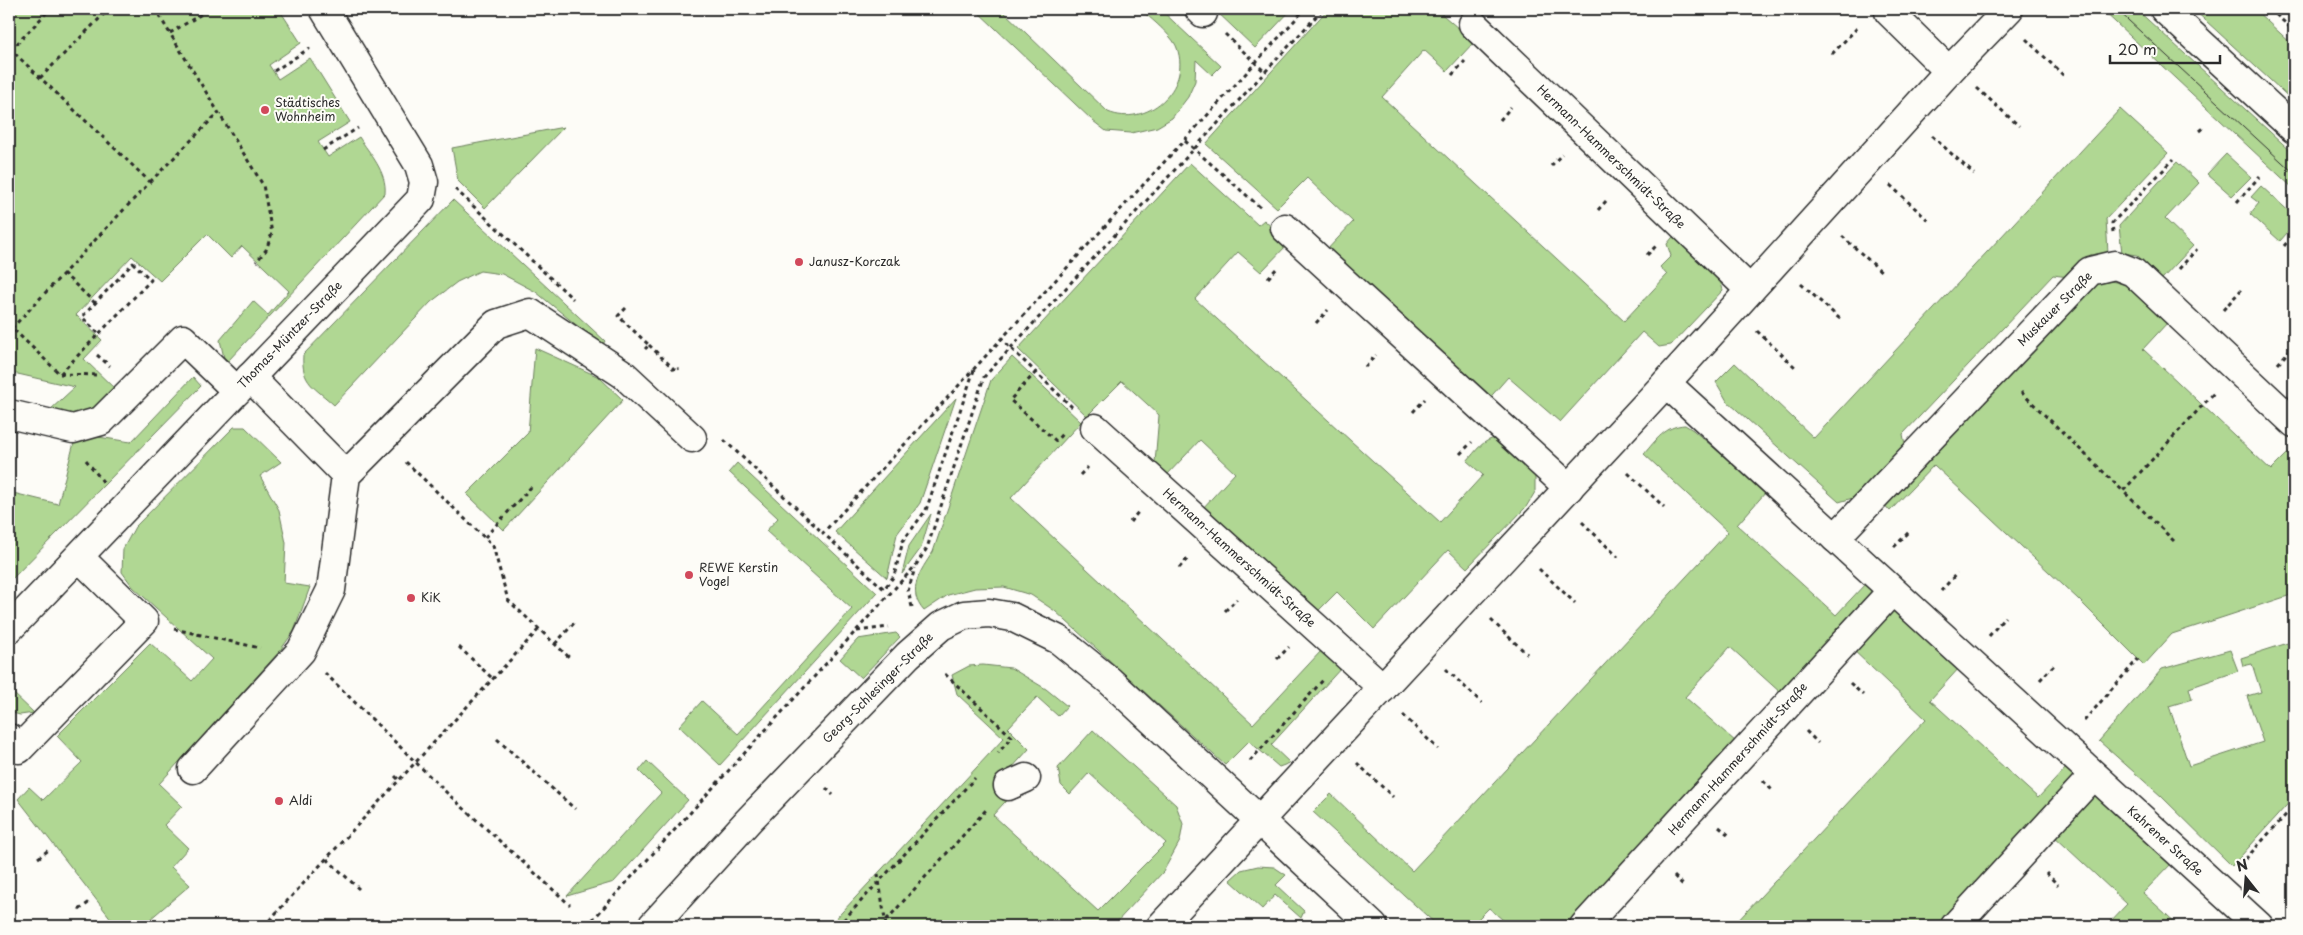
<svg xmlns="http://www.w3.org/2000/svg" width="2303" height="935" font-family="'Playpen Sans',sans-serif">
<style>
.green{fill:#b0d793;stroke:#6e815f}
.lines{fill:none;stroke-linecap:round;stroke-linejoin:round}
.minor-casing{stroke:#2b2b2b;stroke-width:31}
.path{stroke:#2b2b2b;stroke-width:3;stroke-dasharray:4 4;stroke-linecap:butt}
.minor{stroke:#fdfcf7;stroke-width:28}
.tram{stroke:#2b2b2b;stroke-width:1}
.poi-dot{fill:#d1495b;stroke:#fdfcf7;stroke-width:2}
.labels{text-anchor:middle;stroke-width:4;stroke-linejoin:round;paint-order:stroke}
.poi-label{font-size:12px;fill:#2b2b2b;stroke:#fdfcf7;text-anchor:start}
.street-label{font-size:12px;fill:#2b2b2b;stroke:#fdfcf7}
</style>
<rect width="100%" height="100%" fill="#fdfcf7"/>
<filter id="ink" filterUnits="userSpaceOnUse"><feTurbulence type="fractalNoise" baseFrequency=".02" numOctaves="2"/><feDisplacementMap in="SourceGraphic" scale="10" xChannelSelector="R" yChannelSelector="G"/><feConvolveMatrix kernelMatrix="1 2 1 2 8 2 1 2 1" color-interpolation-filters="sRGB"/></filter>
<g filter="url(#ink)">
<!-- green -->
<g class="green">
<path d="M9,9H279L301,43L269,65L278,79L310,58L350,122L318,142L328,157L359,137C370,154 387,172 385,193L228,361L224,358L220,340L253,301L268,315L289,291L242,246L231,258L207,234L160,281L132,256L76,315L102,340L84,359L117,391L94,415L81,417L50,410L75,387L9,372Z"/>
<path d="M975,9H1001L1108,112C1146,128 1192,89 1177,48C1173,36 1150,18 1140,9H1160L1221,66L1212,75L1196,60L1195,81L1188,97L1172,118L1157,127L1131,133L1106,131L1093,121Z"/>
<path d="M1214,9H1292L1255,48Z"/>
<path d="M1328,9H1436L1474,42L1447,71L1424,50L1382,97L1624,321L1667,275L1660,267L1671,256L1667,244L1677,232L1717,270L1723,290L1671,345L1659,347L1642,332L1560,422L1508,377L1486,402L1324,253L1353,222L1307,178L1277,208L1206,144Z"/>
<path d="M2101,9H2136L2294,154V189Z"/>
<path d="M2193,9H2254L2294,46V102Z"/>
<path d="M2120,109L2168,153L2106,219L2108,253L2090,255L2069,277L2053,275L1903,434L1906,450L1863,495L1839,502L1727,401L1716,382L1735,363L1814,438Z"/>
<path d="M564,127L485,208L458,181L452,148Z"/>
<path d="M2226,154L2251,177L2232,196L2207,174Z"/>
<path d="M2177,162L2199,183L2165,219L2193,246L2162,279L2137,255L2122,253L2119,226Z"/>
<path d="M1190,163L1258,225L1264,220L1289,243L1261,272L1238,252L1195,299L1440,522L1483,475L1467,461C1476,451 1483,439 1497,438L1528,463L1535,476V492L1526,507L1467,568L1448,550L1374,629L1337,592L1315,614L1202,509L1235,473L1200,440L1166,476L1155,463L1159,415L1122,381L1087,416L1018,349Z"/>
<path d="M2261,186L2294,216V225L2280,241L2250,214L2259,203L2251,197Z"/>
<path d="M453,200L605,341L602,346L536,292L502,274L480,271L457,282L431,302L334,405C315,387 301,384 303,355Z"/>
<path d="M2105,280L2126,284L2168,322L2143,349L2271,470L2294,447V594L2172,634L2144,665L2078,599L1934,465L1890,511L1882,502L2087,287Z"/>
<path d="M535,348L599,377L623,400L504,530L467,494L528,433Z"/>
<path d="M1012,357L1081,422L1011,498L1253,724L1322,650L1342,667L1271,745L1290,763L1279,767L1249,741L1225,765L1055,611L1031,595L1004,587L975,588L948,595L924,611C906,591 920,571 933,552L991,380Z"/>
<path d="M193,377L201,386L9,582V492L58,504L75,439L98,437L131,442Z"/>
<path d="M956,398L920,503L897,534L887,578L835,532Z"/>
<path d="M1685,425L1693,430L1766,492L1737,525L1836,615L1866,583L1874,593L1782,694L1730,647L1685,697L1736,742L1567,926H1510L1489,908L1473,924L1475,926H1438L1313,812L1331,794L1412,871L1728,532L1644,454C1656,440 1665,426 1685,425Z"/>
<path d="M234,427H245L281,462L260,476L279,510L286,543L284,583L310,587L294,631L279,652L159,784L182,806L164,825L188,848L171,867L190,885L142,926H105L112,920L18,799L29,787L43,800L82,762L57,736L150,643L192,681L212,659L133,587L122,572L123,549L135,527Z"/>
<path d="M737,463L877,593L720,765L679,726L702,701L738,734L852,609L766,531L778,518L729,472Z"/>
<path d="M931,514L921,548L902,574L909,546Z"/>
<path d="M1892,608L1960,667L1930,700L2038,798L2067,767L2076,778L1940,926H1733L1926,719L1851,648Z"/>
<path d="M896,633L900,637L861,678L840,659L858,639Z"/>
<path d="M2294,641V797L2232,866L2161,796L2099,741L2162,669L2230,650L2238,671L2189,688L2192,699L2169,706L2189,766L2263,742L2247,696L2261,692L2252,664L2243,666L2241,658Z"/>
<path d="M983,665L1011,668L1046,689L1067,706L1058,716L1037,697L1008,728L1029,749L1002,779L1014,792L993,815L1098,911L1166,843L1089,773L1070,794L1061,785L1058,768L1093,730L1176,805L1183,824L1180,841L1163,872L1113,926H829L1004,738L957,694L952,675L969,666Z"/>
<path d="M9,689L12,692L34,713L20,715L9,712Z"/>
<path d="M647,761L688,800L614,882L567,896L661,793L639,771Z"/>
<path d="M2093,792L2174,861L2143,893L2179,926H2106L2127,904L2052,834Z"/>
<path d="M1258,866L1274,867L1286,875L1276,885L1304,911L1301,918L1275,895L1262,909L1230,880L1241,870Z"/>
</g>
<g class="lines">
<!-- minor casing -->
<g class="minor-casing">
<g id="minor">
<path d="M1199,9L1203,13"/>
<path d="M2164,9L2294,129"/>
<path d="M1889,12L1949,71"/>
<path d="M1473,24L1750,290"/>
<path d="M1285,228L1569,488"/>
<path d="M250,377L346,475"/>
<path d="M1666,383L2259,926"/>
<path d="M9,414L73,429L101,421L183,339L237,391"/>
<path d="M1095,428L1383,688"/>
<path d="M1835,538L2090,271L2115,265L2133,272L2294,423"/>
<path d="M9,629L421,199L424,182L419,165L324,9"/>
<path d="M9,738L19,749L144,621L79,557"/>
<path d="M193,769L301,651L331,590L346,475L496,324L530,313L623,374L692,438"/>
<path d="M1008,786L1026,778"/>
<path d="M652,926L748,821L908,655L941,626L964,615L989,613L1012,617L1059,640L1110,681L1373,926"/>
<path d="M1161,926L1666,383L1949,71L2009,9"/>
<path d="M1584,926L1892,591"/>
<path d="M1955,926L2093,776"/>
</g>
</g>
<!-- path -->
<g class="path">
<path d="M155,9L263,185L272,233L266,250L256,262"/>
<path d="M2270,9L2294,31"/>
<path d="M1785,11L1787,9"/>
<path d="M170,33L210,9"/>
<path d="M1225,34L1265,72"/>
<path d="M2026,39L2065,77"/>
<path d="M9,48L150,182L12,328L9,325"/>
<path d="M11,50L50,9"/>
<path d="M1832,54L1859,26"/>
<path d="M274,71L310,48"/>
<path d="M1452,75L1465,61"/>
<path d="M40,78L109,9"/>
<path d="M1977,88L2019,126"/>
<path d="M1500,120L1511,107"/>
<path d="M2200,131L2206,126"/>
<path d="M1932,136L1974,174"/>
<path d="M1185,141L1261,208"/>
<path d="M323,150L358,128"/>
<path d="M1551,166L1562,154"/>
<path d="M150,182L219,112"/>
<path d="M1890,185L1930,222"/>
<path d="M455,189L573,299"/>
<path d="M2237,202L2260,176"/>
<path d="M1598,210L1607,200"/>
<path d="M2113,232L2112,223L2174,159"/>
<path d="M1842,236L1883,273"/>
<path d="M2284,246L2294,234"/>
<path d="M1647,255L1657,245"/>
<path d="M2179,269L2197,249"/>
<path d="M63,273L95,303"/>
<path d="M1268,278L1278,267"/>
<path d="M1801,284L1840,319"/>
<path d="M626,308L618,316L649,345L645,349"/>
<path d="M2223,310L2241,290"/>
<path d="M1316,323L1328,310"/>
<path d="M1757,331L1795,367"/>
<path d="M9,332L12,328L60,374L151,280L133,263L82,317L99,334"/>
<path d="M1000,338L1072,407"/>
<path d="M649,345L676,371L679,368"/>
<path d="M97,355L110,366"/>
<path d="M2278,364L2294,345"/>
<path d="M1365,367L1376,355"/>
<path d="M974,370L926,510L903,541L894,576L884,589L823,533L1305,9"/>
<path d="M1036,372L1010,400L1056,441L1062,434"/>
<path d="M60,374L100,375"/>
<path d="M2021,392L2123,491"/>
<path d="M1413,412L1425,399"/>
<path d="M724,440L823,533"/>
<path d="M1460,454L1472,442"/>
<path d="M86,460L104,483"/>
<path d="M406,462L493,546L508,600L571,659"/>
<path d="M1628,473L1664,507"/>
<path d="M1080,475L1088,467"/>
<path d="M1130,522L1139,511"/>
<path d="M1582,522L1618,557"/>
<path d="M485,537L533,485"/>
<path d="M2174,541L2123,491L2214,393"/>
<path d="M1894,547L1911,530"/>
<path d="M1179,568L1189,557"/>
<path d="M1539,569L1575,603"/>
<path d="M1941,591L1957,573"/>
<path d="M912,607L908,591L915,568"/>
<path d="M1225,611L1237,599"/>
<path d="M1491,620L1527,654"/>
<path d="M174,629L260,648"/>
<path d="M857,631L889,627"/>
<path d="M1989,636L2005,617"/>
<path d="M555,644L575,622"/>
<path d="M459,647L493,679"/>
<path d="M1277,659L1289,647"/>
<path d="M1446,669L1482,703"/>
<path d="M325,673L447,793L570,905"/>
<path d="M945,674L1012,737L998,753"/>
<path d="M2040,680L2055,664"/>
<path d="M1850,683L1863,695"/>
<path d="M1403,715L1438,749"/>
<path d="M2084,721L2138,659"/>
<path d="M1806,731L1818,743"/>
<path d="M497,739L575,809"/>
<path d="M1250,761L1325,678"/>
<path d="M1357,763L1393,797"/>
<path d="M395,776L400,781"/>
<path d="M1763,781L1773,791"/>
<path d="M826,788L833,795"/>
<path d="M9,799L10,798"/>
<path d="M1719,827L1730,836"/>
<path d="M38,858L50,849"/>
<path d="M327,859L359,889"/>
<path d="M2240,865L2294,806"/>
<path d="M2046,873L2058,885"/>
<path d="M878,874L886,926"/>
<path d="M1674,876L1684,886"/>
<path d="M79,910L91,901"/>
<path d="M264,926L539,629"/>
<path d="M587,926L916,565L927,548L984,377L1323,9"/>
<path d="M838,926L975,778"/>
<path d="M881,926L986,810"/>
</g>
<!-- minor -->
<use href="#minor" class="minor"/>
<!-- tram -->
<path class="tram" d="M2116,9L2294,173"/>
</g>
</g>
<!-- markers -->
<g class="poi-dot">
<circle cx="265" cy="110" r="5"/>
<circle cx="799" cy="262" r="5"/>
<circle cx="689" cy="575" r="5"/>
<circle cx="411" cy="598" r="5"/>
<circle cx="279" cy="801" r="5"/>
</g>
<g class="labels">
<!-- poi labels -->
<g class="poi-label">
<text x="275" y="107">Städtisches<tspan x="275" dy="14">Wohnheim</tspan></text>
<text x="809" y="266">Janusz-Korczak</text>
<text x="699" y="572">REWE Kerstin<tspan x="699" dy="14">Vogel</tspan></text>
<text x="421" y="602">KiK</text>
<text x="289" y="805">Aldi</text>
</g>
<!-- street labels -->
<g class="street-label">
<text transform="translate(1611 157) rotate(44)" y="4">Hermann-Hammerschmidt-Straße</text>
<text transform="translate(2055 309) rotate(-45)" y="4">Muskauer Straße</text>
<text transform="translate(290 335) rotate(-46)" y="4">Thomas-Müntzer-Straße</text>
<text transform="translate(1239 558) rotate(42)" y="4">Hermann-Hammerschmidt-Straße</text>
<text transform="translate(878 688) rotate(-45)" y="4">Georg-Schlesinger-Straße</text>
<text transform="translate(1738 759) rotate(-48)" y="4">Hermann-Hammerschmidt-Straße</text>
<text transform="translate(2165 841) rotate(42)" y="4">Kahrener Straße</text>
</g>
</g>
<!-- margin -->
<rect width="2303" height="935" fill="none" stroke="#fdfcf7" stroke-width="30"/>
<rect x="15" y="15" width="2273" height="905" fill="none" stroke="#2b2b2b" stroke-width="2" filter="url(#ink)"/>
<!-- north arrow -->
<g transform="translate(2246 878) rotate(343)" stroke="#fdfcf7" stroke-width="4" paint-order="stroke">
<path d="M0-4L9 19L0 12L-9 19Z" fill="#2b2b2b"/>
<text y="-8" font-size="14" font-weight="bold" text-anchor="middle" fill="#2b2b2b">N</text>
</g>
<!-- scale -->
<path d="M2110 55v8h110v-8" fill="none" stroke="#2b2b2b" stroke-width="2.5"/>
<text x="2118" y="55" font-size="15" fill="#2b2b2b" stroke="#fdfcf7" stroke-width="4" paint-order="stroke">20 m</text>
</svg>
